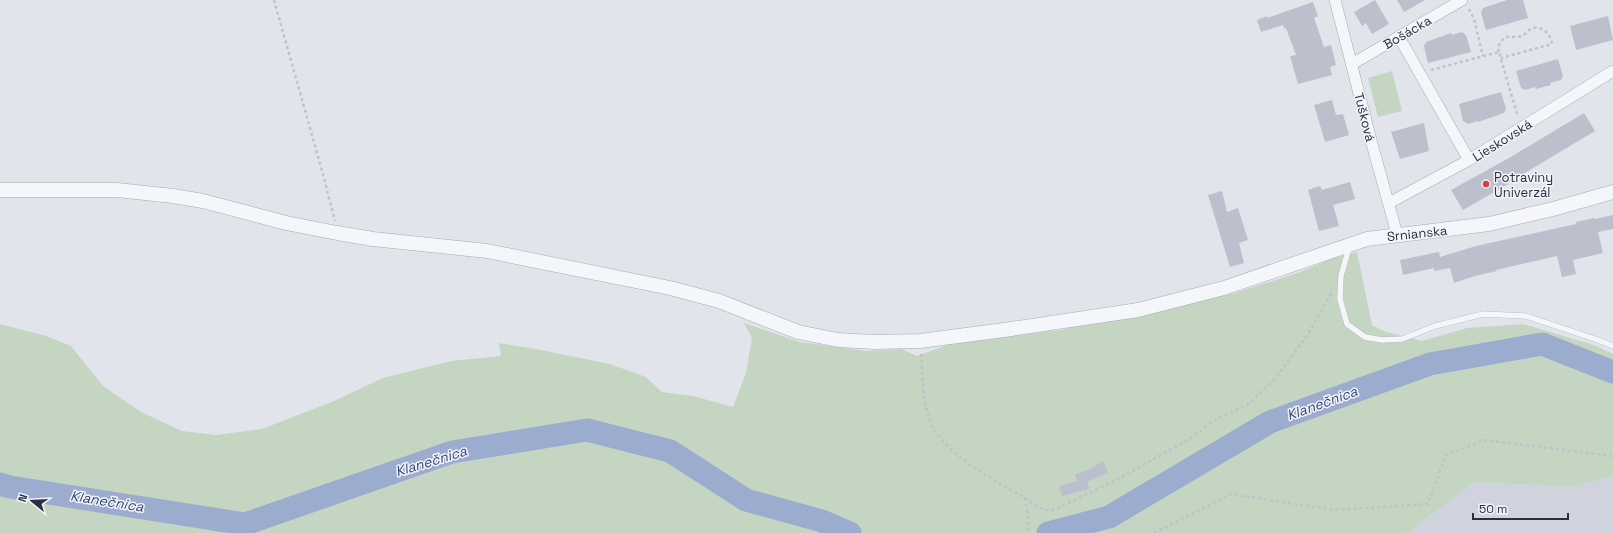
<svg xmlns="http://www.w3.org/2000/svg" width="1613" height="533" font-family="'Space Grotesk',sans-serif">
<style>
.built{fill:#d0d3de}
.green{fill:#c4d6c2}
.lines{fill:none;stroke-linecap:round;stroke-linejoin:round}
.stream{stroke:#9bacce;stroke-width:4}
.river{stroke:#9bacce;stroke-width:23}
.building{fill:#bcbfcc}
.service-casing{stroke:#a6aab6;stroke-width:6}
.minor-casing{stroke:#a6aab6;stroke-width:12}
.tertiary-casing{stroke:#a6aab6;stroke-width:15}
.path{stroke:#c0c2ca;stroke-width:2.5;stroke-dasharray:3 3;stroke-linecap:butt}
.service{stroke:#f5f6f9;stroke-width:5.5}
.minor{stroke:#f5f6f9;stroke-width:11}
.tertiary{stroke:#f5f6f9;stroke-width:14}
.poi-dot{fill:#d83f3f;stroke:#f2f4f8;stroke-width:1.5}
.labels{text-anchor:middle;stroke-width:3;stroke-linejoin:round;paint-order:stroke}
.street-label{font-size:13px;fill:#282f45;stroke:#f2f4f8}
.poi-label{font-size:13px;fill:#282f45;stroke:#f2f4f8;text-anchor:start}
.water-label{font-size:14px;font-style:italic;fill:#2f467c;stroke:#f2f4f8}
</style>
<rect width="100%" height="100%" fill="#e2e4eb"/>
<!-- built -->
<path class="built" d="M1613,476V533H1407L1475,482L1571,487Z"/>
<!-- green -->
<g class="green">
<path d="M1392,71L1402,111L1378,117L1368,78Z"/>
<path d="M1357,252L1372,325L1386,332L1422,341L1467,328L1523,324L1594,345L1613,354V476L1571,487L1475,482L1407,533H0V324L46,336L71,346L103,386L141,412L182,431L216,435L262,429L334,401L383,378L451,361L501,356L499,343L536,349L610,364L646,377L662,392L693,396L733,407L746,373L752,338L744,323L800,342L867,351L901,349L917,356L952,343L1061,330L1235,293L1300,272L1334,258Z"/>
</g>
<g class="lines">
<!-- stream -->
<path class="stream" d="M1063,533L1067,528"/>
<!-- river -->
<g class="river">
<path d="M0,484L10,487L245,524L452,452L587,430L670,451L746,500L822,521L850,533"/>
<path d="M1048,533L1109,517L1270,422L1430,364L1542,344L1613,372"/>
</g>
</g>
<!-- building -->
<g class="building">
<path d="M1375,0L1389,24L1372,34L1366,23L1362,26L1354,12Z"/>
<path d="M1397,0H1425L1404,12Z"/>
<path d="M1507,0H1523L1528,18L1486,30L1481,13L1483,8Z"/>
<path d="M1313,2L1318,16L1314,18L1324,47L1331,45L1336,65L1330,67L1332,75L1298,84L1290,56L1296,55L1286,28L1285,29L1283,25L1261,32L1257,20L1267,16V18Z"/>
<path d="M1608,16L1613,40L1576,50L1570,26Z"/>
<path d="M1462,32L1466,35L1471,52L1428,63L1424,46L1426,42L1451,33L1452,35Z"/>
<path d="M1558,59L1563,76L1561,80L1550,83L1551,85L1536,89L1535,87L1525,90L1521,88L1516,71Z"/>
<path d="M1501,92L1506,109L1504,113L1478,122V121L1468,124L1463,121L1459,104Z"/>
<path d="M1332,100L1336,115L1343,114L1349,135L1325,142L1314,105Z"/>
<path d="M1584,113L1595,131L1508,183V184L1463,210L1451,190L1509,158Z"/>
<path d="M1424,123L1429,151L1400,159L1391,132Z"/>
<path d="M1350,182L1355,199L1333,205L1339,226L1319,231L1308,190L1320,186L1322,190Z"/>
<path d="M1222,191L1227,212L1238,208L1248,240L1239,243L1244,263L1230,267L1208,195Z"/>
<path d="M1613,215V229L1598,232L1603,253L1573,260L1576,274L1562,277L1557,256L1496,270L1497,271L1475,276L1454,283L1450,268L1434,271V268L1403,275L1400,260L1439,252L1440,257L1476,246L1576,224V222L1594,218L1595,219Z"/>
<path d="M1104,461L1108,473L1087,482L1089,489L1062,496L1059,486L1077,481L1075,474L1089,470V469Z"/>
</g>
<g class="lines">
<!-- service casing -->
<g class="service-casing">
<path id="service" d="M1349,248L1341,276L1340,299L1347,324L1365,337L1382,340L1402,339L1435,326L1483,314L1526,316L1598,340L1613,346"/>
</g>
<!-- minor casing -->
<g class="minor-casing">
<g id="minor">
<path d="M1335,0L1372,144L1397,234"/>
<path d="M1399,37L1469,160"/>
<path d="M1352,64L1462,0"/>
<path d="M1389,203L1469,160L1613,71"/>
</g>
</g>
<!-- tertiary casing -->
<g class="tertiary-casing">
<path id="tertiary" d="M0,190H117L173,196L203,201L286,223L337,233L373,239L487,251L670,288L719,301L798,332L838,340L874,342L920,341L1004,330L1138,310L1224,288L1367,239L1489,224L1553,209L1613,192"/>
</g>
<!-- path -->
<g class="path">
<path d="M274,0L324,178L335,221"/>
<path d="M1469,9L1474,19L1483,56"/>
<path d="M1499,52C1497,46 1501,40 1506,37C1511,36 1516,38 1522,36C1525,35 1526,32 1529,30C1541,23 1551,34 1552,44L1501,58"/>
<path d="M1431,70L1499,52L1517,114"/>
<path d="M921,354C923,376 922,401 931,423C944,454 996,482 1025,498L1028,516V533"/>
<path d="M1025,498L1034,505L1044,510H1053L1062,506L1112,482L1188,440L1215,420L1247,405L1274,380L1306,337L1332,293"/>
<path d="M1154,533L1231,494L1334,510L1428,504L1446,455L1485,440L1613,456"/>
</g>
<!-- service -->
<use href="#service" class="service"/>
<!-- minor -->
<use href="#minor" class="minor"/>
<!-- tertiary -->
<use href="#tertiary" class="tertiary"/>
</g>
<!-- markers -->
<circle class="poi-dot" cx="1486" cy="184" r="4"/>
<g class="labels">
<!-- street labels -->
<g class="street-label">
<text transform="translate(1407 32) rotate(-30)" y="5">Bošácka</text>
<text transform="translate(1365 117) rotate(76)" y="5">Tušková</text>
<text transform="translate(1502 140) rotate(-32)" y="5">Lieskovská</text>
<text transform="translate(1417 233) rotate(-6)" y="5">Srnianska</text>
</g>
<!-- poi labels -->
<g class="poi-label">
<text x="1494" y="182">Potraviny<tspan x="1494" dy="15">Univerzál</tspan></text>
</g>
<!-- water labels -->
<g class="water-label">
<text transform="translate(1322 403) rotate(-20)" y="5">Klanečnica</text>
<text transform="translate(431 461) rotate(-17)" y="5">Klanečnica</text>
<text transform="translate(107 501) rotate(9)" y="5">Klanečnica</text>
</g>
</g>
<!-- north arrow -->
<g transform="translate(32 501) rotate(288)" stroke="#f2f4f8" stroke-width="3" paint-order="stroke">
<path d="M0-3L7 15L0 10L-7 15Z" fill="#282f45"/>
<text y="-6" font-size="11" font-weight="bold" text-anchor="middle" fill="#282f45">N</text>
</g>
<!-- scale -->
<path d="M1473 513v6h95v-6" fill="none" stroke="#282f45" stroke-width="2"/>
<text x="1479" y="513" font-size="12" fill="#282f45" stroke="#f2f4f8" stroke-width="3" paint-order="stroke">50 m</text>
</svg>
